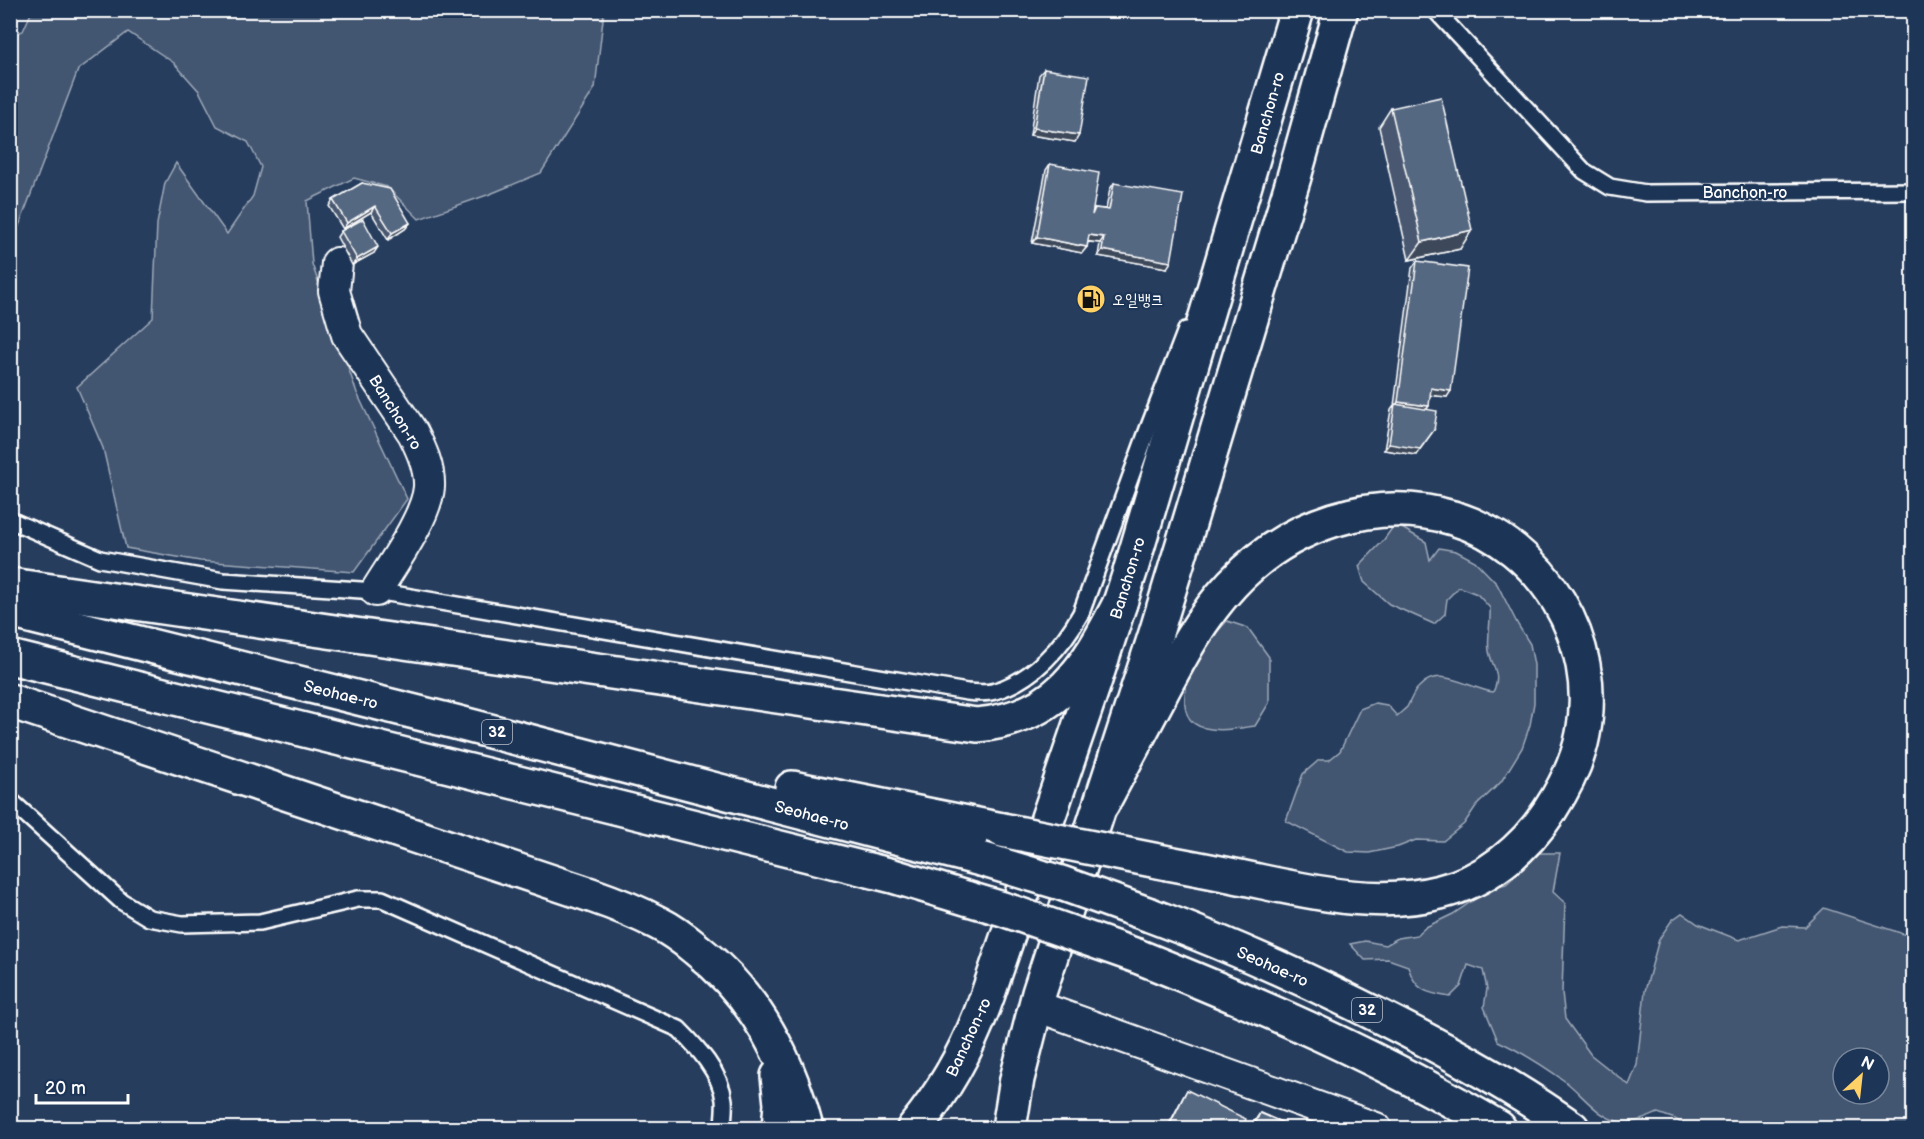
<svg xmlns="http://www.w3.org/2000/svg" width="1924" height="1139" font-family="'Balsamiq Sans','Poor Story',sans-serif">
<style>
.green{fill:#425672;stroke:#a0aab8;stroke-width:1.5;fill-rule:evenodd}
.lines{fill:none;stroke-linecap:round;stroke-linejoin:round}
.lane-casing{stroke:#fff;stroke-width:20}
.street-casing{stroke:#fff;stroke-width:34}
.secondary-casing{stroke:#fff;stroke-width:38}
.highway-casing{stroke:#fff;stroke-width:38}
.lane{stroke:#1d3557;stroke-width:15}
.street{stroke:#1d3557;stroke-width:30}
.secondary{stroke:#1d3557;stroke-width:33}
.highway{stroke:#1d3557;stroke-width:33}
.highway-bridge-casing{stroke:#fff;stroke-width:38;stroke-linecap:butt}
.highway-bridge{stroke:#1d3557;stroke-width:33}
.wall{fill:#49596f;stroke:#fff;stroke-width:1.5}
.shaded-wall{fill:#3c485a;stroke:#fff;stroke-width:1.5}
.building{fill:#556781;stroke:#fff;stroke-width:1.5}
.labels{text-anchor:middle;stroke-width:4.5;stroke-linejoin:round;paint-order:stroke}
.shield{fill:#1d3557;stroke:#bbc2cd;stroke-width:1.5}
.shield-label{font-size:15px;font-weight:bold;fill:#fff}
.street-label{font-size:16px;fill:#fff;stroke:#1d3557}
.poi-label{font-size:16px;fill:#fff;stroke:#1d3557;text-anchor:start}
</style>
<rect width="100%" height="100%" fill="#263d5e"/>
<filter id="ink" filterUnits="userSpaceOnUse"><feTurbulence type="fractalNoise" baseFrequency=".0167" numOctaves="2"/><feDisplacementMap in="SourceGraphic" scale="12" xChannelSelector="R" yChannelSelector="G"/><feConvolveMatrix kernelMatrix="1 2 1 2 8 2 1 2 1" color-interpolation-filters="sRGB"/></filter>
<g filter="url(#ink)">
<!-- green -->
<g class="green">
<path d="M32,11H604L595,88L541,173L490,194L419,219L387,187L354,178L307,201L312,264L357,393L407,499L354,572L200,561L126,548L103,448L77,387L153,318L157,224L165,183L176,163L227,234L253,196L261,167L248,142L217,126L199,91L174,63L128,32L78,70L11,247V35L23,31Z"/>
<path d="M1395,524L1426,542L1430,560L1439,548L1456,551L1475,561L1497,584L1518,625L1530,644L1534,665V703L1530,725L1522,748L1501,782L1476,806L1464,824L1443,841L1416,840L1398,847L1369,853L1348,852L1286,821L1303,774L1319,760H1329L1340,751L1360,709L1375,703L1387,705L1397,716C1400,713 1404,710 1407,707C1411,700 1413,692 1419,687C1440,664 1469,689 1493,692C1502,674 1492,667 1489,651C1487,640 1491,621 1490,608L1477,594L1459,587L1447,599L1445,614L1434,624L1389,604L1364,582L1359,566L1383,541Z"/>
<path d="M1227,621L1248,628L1269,657V703L1255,726C1239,728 1222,732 1205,728C1168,720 1190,664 1205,645C1212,637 1220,629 1227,621Z"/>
<path d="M1538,853H1560L1553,892L1565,903L1562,992L1565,1019L1591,1055L1629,1085L1637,1065L1645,991L1659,939L1672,920L1682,913L1698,924L1739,940L1782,926L1805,927L1824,908L1913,937V1128H1689L1675,1119L1658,1113C1648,1117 1634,1124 1622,1122C1599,1119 1583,1095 1566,1082C1544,1066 1522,1052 1498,1041L1484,1007L1487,989L1483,970L1468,965L1461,986L1450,997C1426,993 1415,991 1408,966L1388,959L1365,960L1350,944L1365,941L1386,945L1398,938L1417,935L1426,927L1453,914L1475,899L1485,889L1506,884L1523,869ZM1843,1058H1879V1094H1843Z"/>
</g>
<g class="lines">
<!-- lane casing -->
<g class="lane-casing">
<g id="lane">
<path d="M1435,10L1584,171L1610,187L1646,193L1914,191"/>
<path d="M10,520L100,559L223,581L376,591L967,692C976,693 986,694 995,691C1033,680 1063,646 1081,613L1148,429L1186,330"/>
<path d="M10,800L121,901L149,918L182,924L260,922L358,899H382L679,1029C697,1047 721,1073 724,1100C725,1109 723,1119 723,1128"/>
</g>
</g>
<!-- street casing -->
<g class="street-casing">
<g id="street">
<path d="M337,263L334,291L347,335L413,433C421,449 430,468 429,487C427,516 392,565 376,591"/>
<path d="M1036,1006L1376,1128"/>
</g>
</g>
<!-- secondary casing -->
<g class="secondary-casing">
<g id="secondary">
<path d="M914,1128C947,1088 971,1043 988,994L1093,686L1130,572L1297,10"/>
<path d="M1009,1128L1017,1079L1039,993L1156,633L1294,177L1341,10"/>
</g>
</g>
<!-- highway casing -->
<g class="highway-casing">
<g id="highway">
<path d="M10,585L977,725C1057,718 1086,669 1120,603"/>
<path d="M10,611L455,722L981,859"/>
<path d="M10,657L893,876L969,899"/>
<path d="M10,701L591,895C614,903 637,912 658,923C672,930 684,939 696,949C754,994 788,1058 806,1128"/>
<path d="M792,788L1002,830"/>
<path d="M1102,804C1121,768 1140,733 1159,697C1180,657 1201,617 1232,584C1287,525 1374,494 1453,518C1544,545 1601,642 1583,734C1578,761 1565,787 1550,810C1525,849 1486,881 1440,892C1381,907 1321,894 1263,882C1231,875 1200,869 1168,863"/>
<path d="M1150,915C1220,941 1288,971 1355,1004C1430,1041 1504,1080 1572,1128"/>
<path d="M1137,956C1262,1006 1384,1059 1499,1128"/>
<path d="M778,1076L781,1104L779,1128"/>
</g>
</g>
<!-- lane -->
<use href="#lane" class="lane"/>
<!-- street -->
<use href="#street" class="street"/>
<!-- secondary -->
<use href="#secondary" class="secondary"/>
<!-- highway -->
<use href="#highway" class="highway"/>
<!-- highway-bridge casing -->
<g class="highway-bridge-casing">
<g id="highway-bridge">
<path d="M1002,830L1168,863"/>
<path d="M981,859L1061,883L1150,915"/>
<path d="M969,899L1003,909L1137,956"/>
</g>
</g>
<!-- highway-bridge -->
<use href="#highway-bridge" class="highway-bridge"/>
</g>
<!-- wall -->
<g class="wall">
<path d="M1044,69L1079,135L1075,142L1030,135L1039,75Z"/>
<path d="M1391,108L1460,249L1409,260L1379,127Z"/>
<path d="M1050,164L1093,210L1095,208L1106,209L1110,189L1114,183L1167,268L1098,256L1100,243L1088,242L1087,247L1082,253L1032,243L1046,170Z"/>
<path d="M362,183L410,223L405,229L388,240L371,212L343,229L329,206L333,200Z"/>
<path d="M341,231L374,253L352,265L337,237Z"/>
<path d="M1417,261L1447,397L1430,395L1416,455L1384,450L1391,410L1394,406L1412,268Z"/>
<path d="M1187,1090L1242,1128H1167L1183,1097Z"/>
<path d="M1260,1113L1295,1128H1251L1256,1119Z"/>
</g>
<!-- shaded-wall -->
<g class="shaded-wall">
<path d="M1034,128L1079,135L1075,142L1030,135Z"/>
<path d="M375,206L371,212L343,229L347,223Z"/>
<path d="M410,223L405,229L388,240L392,233Z"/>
<path d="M1472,230L1460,249L1409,260L1422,242Z"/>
<path d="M1089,235L1104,237L1100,243L1084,241Z"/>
<path d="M1037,237L1087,247L1082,253L1032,243Z"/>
<path d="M378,247L374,253L352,265L357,259Z"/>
<path d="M1102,250L1171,262L1167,268L1098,256Z"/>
<path d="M1431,388L1451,391L1447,397L1427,395Z"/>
<path d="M1398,402L1429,406L1424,413L1395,407Z"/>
<path d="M1434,430L1416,455L1384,450L1389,444Z"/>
</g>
<!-- building -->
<g class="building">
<path d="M1044,69L1089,76L1079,135L1034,128Z"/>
<path d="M1441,97L1472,230L1422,242L1391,108Z"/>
<path d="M1050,164L1099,173L1092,215L1095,208L1109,210L1114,183L1183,195L1171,262L1102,250L1104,237L1089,235L1087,247L1037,237Z"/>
<path d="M362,183L390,189L410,223L392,233L375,206L347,223L333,200Z"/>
<path d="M363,219L378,247L357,259L341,231Z"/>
<path d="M1417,261L1468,268L1451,391L1431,388L1429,406L1398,402Z"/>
<path d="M1395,404L1437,411L1434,430L1420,449L1389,444Z"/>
<path d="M1187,1090L1246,1119L1242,1128H1168Z"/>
<path d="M1260,1113L1295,1128H1253Z"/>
</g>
</g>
<!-- icons -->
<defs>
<g id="fuel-disc" transform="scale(1.5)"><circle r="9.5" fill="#ffd166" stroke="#1d3557"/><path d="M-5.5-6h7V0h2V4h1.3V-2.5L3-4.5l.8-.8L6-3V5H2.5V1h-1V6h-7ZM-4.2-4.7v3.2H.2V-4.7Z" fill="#111"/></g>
</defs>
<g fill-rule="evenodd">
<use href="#fuel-disc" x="1091" y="299"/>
</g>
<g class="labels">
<!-- shield labels -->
<g class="shield">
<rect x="482" y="720" width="30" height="24" rx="4.5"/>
<rect x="1352" y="998" width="30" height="24" rx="4.5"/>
</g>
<g class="shield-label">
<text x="497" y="737">32</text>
<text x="1367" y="1015">32</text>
</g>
<!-- street labels -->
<g class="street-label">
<text transform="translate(1267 113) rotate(-74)" y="6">Banchon-ro</text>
<text x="1745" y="198">Banchon-ro</text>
<text transform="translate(396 412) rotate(58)" y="6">Banchon-ro</text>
<text transform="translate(1127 578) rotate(-73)" y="6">Banchon-ro</text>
<text transform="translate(341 694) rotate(14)" y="6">Seohae-ro</text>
<text transform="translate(812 815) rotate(15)" y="6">Seohae-ro</text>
<text transform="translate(1273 966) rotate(24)" y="6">Seohae-ro</text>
<text transform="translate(968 1037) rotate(-65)" y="6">Banchon-ro</text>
</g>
<!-- poi labels -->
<g class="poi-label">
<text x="1112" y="305">오일뱅크</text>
</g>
</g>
<!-- margin -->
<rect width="1924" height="1139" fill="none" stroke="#1d3557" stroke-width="36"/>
<rect x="18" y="18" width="1888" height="1103" fill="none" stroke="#fff" stroke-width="2" filter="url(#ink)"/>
<!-- north arrow -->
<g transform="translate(1861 1076) rotate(27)"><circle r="28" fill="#1d3557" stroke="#77869a" stroke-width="1.5"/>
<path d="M0-4.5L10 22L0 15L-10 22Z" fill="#ffd166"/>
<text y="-9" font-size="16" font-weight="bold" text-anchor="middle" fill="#ffffff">N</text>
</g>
<!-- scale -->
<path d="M36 1094v9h92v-9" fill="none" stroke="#ffffff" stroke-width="3"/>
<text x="45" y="1094" font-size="18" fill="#ffffff" stroke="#1d3557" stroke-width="4.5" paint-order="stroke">20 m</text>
</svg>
